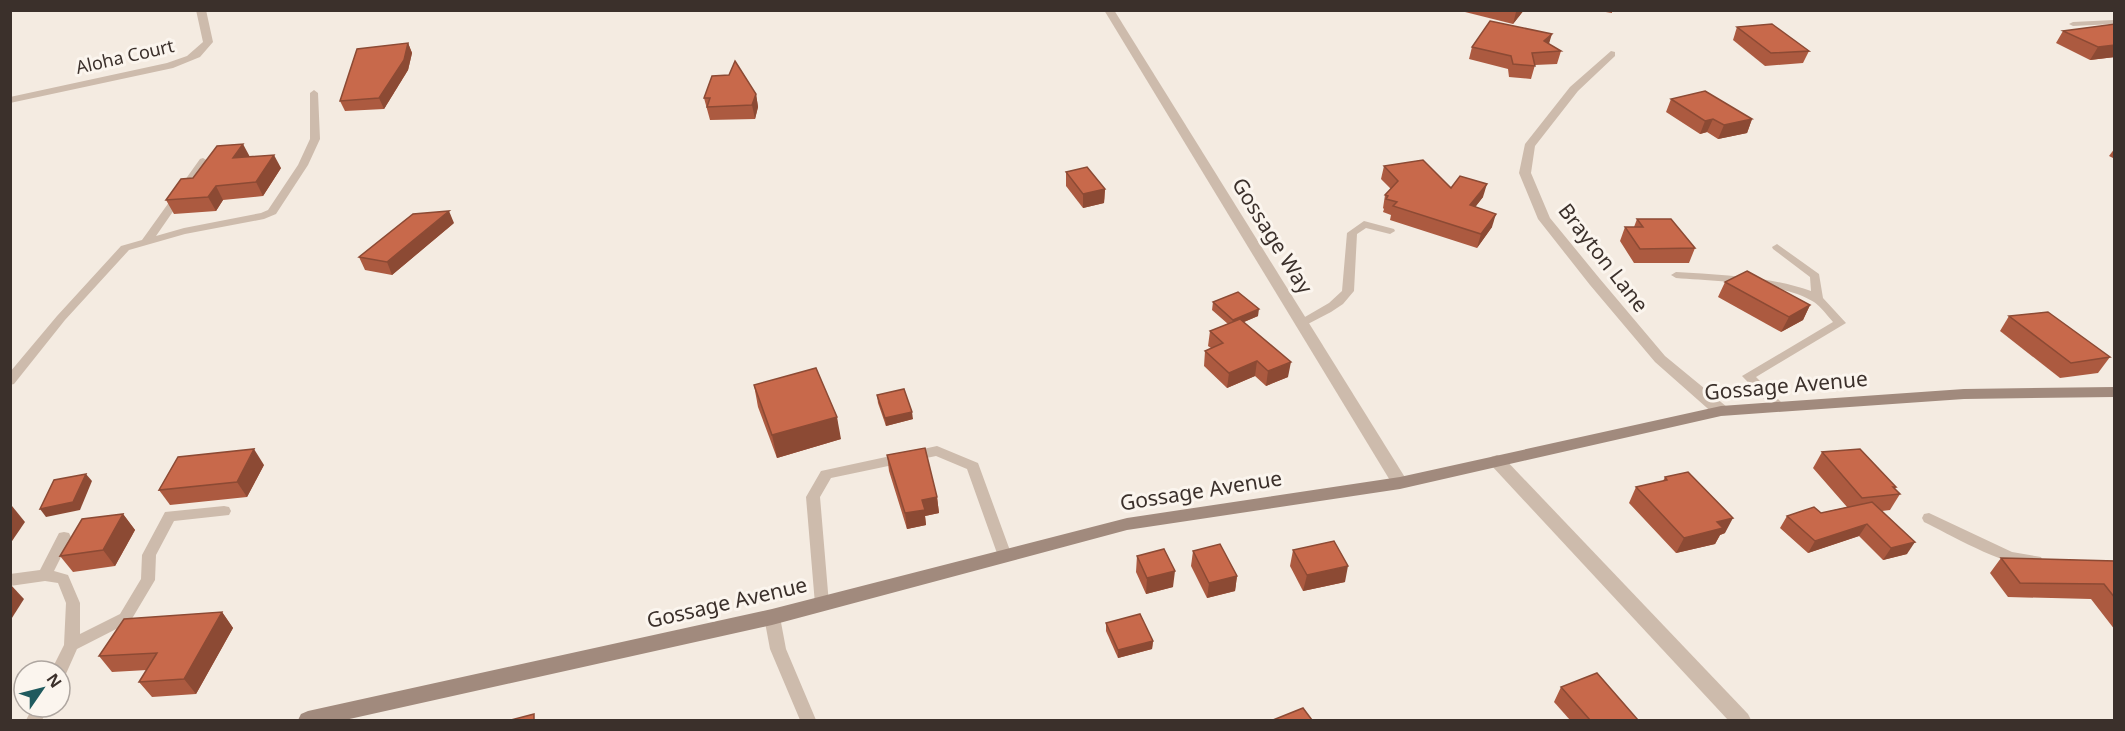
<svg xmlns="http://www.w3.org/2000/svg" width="2125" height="731" font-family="'Noto Sans',sans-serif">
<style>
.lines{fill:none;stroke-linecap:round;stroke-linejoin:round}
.lane{fill:#cdbbac;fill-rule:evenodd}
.street{fill:#cdbbac;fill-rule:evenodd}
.secondary{fill:#a18a7d;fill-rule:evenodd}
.wall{fill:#ac5a40}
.shaded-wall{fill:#8c4a34}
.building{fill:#c8694b;stroke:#8c4a34;stroke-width:1.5}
.labels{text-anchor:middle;stroke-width:6;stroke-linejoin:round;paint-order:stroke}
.far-street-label{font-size:18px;fill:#3b302b;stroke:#fbf5ee}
.street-label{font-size:21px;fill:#3b302b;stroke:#fbf5ee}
</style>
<rect width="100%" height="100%" fill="#f4ebe1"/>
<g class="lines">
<!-- lane -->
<g class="lane">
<path d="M2114,20V24L2073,26L2069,24L2073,22Z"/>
<path d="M314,90L318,93L320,139L308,165L276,214L264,219L185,234L129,250L65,320L14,384L10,385V372L57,316L121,246L142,240L200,159L203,158L208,161L156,236L184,228L261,213L268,210L298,165L310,139V93Z"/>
<path d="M1364,221L1394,229L1395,231L1390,234L1366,228L1357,234L1354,291L1343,304L1331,312L1306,325H1298L1296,323L1298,321L1329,303L1342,291L1347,233Z"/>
<path d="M1777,244L1819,274L1823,298L1846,323L1756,377L1783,404L1785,407L1783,410H1775L1742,376L1833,322C1827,315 1821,307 1814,302C1783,282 1713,281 1676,278L1671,275L1676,272C1721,275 1768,276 1811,291L1810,277L1773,249L1772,247Z"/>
<path d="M937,446L978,463L1012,556L1010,560L1005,561L1000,560L998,556L967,469L936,456L831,478L820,497L829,604L827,608L822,610L817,608L815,604L806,497L821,471Z"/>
<path d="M224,506L229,507L231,511L229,515L174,521L156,555L155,580L130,622L77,649L65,676L60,677V671H51L64,645L66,603L58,583L45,581L10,586V574L40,570L59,533L64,532L69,533L71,537L54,571L68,575L80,603V634L120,614L141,579L142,555L165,512Z"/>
<path d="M1929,513L2012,552L2041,557L2043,561L2041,565C2015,573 1949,534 1924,522L1922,518L1924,514Z"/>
<path d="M772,611L777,613L780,617L786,649L816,720H800L770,649L764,617L767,613Z"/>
<path d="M33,707H49L42,720H26Z"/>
</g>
<!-- street -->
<g class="street">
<path d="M196,10H206L213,42L200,57L173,68L10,103V97L167,63L187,56L203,42Z"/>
<path d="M1104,10H1114L1406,479L1408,483L1406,487H1394Z"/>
<path d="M1611,51L1615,52V56L1578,91L1535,146L1531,173L1550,218L1600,279L1665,356L1727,407L1729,411L1727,415H1715L1655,362L1590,285L1538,219L1519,173L1525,144L1570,87Z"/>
<path d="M1497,455L1503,457L1748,714L1751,720H1728L1491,465L1489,461L1491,457Z"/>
</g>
<!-- secondary -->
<path class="secondary" d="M2114,387V397L1964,399L1721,416L1400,489L1127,530L772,625L345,720H298L301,714L308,711L772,609L1127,518L1400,477L1721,406L1964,389Z"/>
</g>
<!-- wall -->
<g class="wall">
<path d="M1457,10H1524L1513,24Z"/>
<path d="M1593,10H1612V13Z"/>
<path d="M2115,24V57L2090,60L2056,43L2063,31Z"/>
<path d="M1737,27L1809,51L1803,63L1765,66L1733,40Z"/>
<path d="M408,43L412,53L408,70L384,109L345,111L340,101Z"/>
<path d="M1549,44L1561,51L1557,64L1535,65L1531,79L1509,77L1508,69L1469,59L1472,47Z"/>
<path d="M729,75L756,94L758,107L755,119L710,120L704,98Z"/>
<path d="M1671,99L1752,119L1747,133L1718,139L1707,132L1700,134L1666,112Z"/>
<path d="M2115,148V159L2109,156Z"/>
<path d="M249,157L281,168L263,196L223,200L216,211L174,214L166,200L193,178Z"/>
<path d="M1384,166L1483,197L1475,207L1492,227L1477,248L1390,220L1391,215L1383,212L1384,209L1383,208L1385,195L1391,189L1381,179Z"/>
<path d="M1066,172L1105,189L1104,203L1083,208L1066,186Z"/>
<path d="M1637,219L1695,248L1689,263H1634L1620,241L1625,227H1634Z"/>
<path d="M454,223L392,275L365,270L359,257Z"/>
<path d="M1725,282L1810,305L1803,320L1781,332L1718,297Z"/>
<path d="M1213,302L1258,316L1244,322L1288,377L1266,386L1255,376L1227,388L1204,366L1205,351L1211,348L1208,346L1210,331L1228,324L1212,310Z"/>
<path d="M2009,316L2110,357L2098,373L2060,378L2000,331Z"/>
<path d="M754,385L841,439L777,458L758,407Z"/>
<path d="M877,395L913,419L886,426L878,403Z"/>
<path d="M1822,452L1896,487L1895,489L1900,494L1890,510L1882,511L1907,554L1883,560L1859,536L1808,553L1780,528L1787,516L1821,513L1847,507L1813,468Z"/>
<path d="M887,455L937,497L939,513L925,516L926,525L907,529L889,471Z"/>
<path d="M264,465L247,497L170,505L159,490Z"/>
<path d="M1665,477L1725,533L1720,535L1715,544L1676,553L1629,503L1636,487L1663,481Z"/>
<path d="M123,514L135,530L115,566L73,572L60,556Z"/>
<path d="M1293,550L1345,582L1303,591L1290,566Z"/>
<path d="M1193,551L1237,576L1235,591L1207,598L1191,566Z"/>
<path d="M1137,556L1173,587L1146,594L1136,572Z"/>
<path d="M2001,558L2115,561V630L2091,599L2008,597L1990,573Z"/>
<path d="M222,612L233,628L196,694L152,697L139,682L147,670L112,672L99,656Z"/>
<path d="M1106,623L1153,641L1152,649L1118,658L1106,631Z"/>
<path d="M1561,687L1638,720H1570L1554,702Z"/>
</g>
<!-- shaded-wall -->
<g class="shaded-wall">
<path d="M1518,10H1524L1513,24L1516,12Z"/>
<path d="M1552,34L1548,47L1541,53L1544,41Z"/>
<path d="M408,43L412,53L408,70L384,109L379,98Z"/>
<path d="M2115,45V57L2090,60L2098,47Z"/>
<path d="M756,94L758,107L755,119L752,105Z"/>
<path d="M1713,119L1707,132L1700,134L1705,121Z"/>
<path d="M1752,119L1747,133L1718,139L1724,125Z"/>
<path d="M243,144L250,157L233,158Z"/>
<path d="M274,155L281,168L263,196L256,182Z"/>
<path d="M1487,184L1483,197L1466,219L1470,205Z"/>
<path d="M216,186L223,200L216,211L208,197Z"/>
<path d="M1105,189L1104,203L1083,208V194Z"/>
<path d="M449,211L454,223L392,275L387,262Z"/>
<path d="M1496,214L1492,227L1477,248L1481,234Z"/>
<path d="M1810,305L1803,320L1781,332L1789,317Z"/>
<path d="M1259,309L1258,316L1232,327L1233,320Z"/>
<path d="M1257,361L1255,376L1227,388L1229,373Z"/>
<path d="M1291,362L1288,377L1266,386L1268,371Z"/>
<path d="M912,412L913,419L886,426L885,418Z"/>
<path d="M837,417L841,439L777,458L772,435Z"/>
<path d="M254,449L264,465L247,497L237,482Z"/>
<path d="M86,474L92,481L80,510L46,517L40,509Z"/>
<path d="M937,497L939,513L925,516L926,525L907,529L905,513L922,500Z"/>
<path d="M12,506L25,522L10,544V509Z"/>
<path d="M123,514L135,530L115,566L103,550Z"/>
<path d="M1733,518L1725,533L1720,535L1715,544L1676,553L1684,538L1717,522Z"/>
<path d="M1867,524L1859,536L1808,553L1815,541Z"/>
<path d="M1915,542L1907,554L1883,560L1891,548Z"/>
<path d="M1348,566L1345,582L1303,591L1307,575Z"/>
<path d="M1175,571L1173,587L1146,594L1147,578Z"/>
<path d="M1237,576L1235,591L1207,598L1209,583Z"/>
<path d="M10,584L24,599L10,621Z"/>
<path d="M222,612L233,628L196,694L184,679Z"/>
<path d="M1153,641L1152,649L1118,658V650Z"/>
</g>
<!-- building -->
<g class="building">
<path d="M1490,21L1552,34L1544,41L1561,51L1532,53L1535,66L1513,64L1511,56L1472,47Z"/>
<path d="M1772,24L1809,51L1771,53L1737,27Z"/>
<path d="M2115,24V45L2098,47L2063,31Z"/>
<path d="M408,43L404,60L379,98L340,101L357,49Z"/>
<path d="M735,61L756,94L752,105L707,107L710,98H704L712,76L729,75Z"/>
<path d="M1705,91L1752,119L1724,125L1713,119L1705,121L1671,99Z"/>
<path d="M243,144L233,158L274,155L256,182L216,186L208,197L166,200L181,179L193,178L217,146Z"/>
<path d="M1423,160L1451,188L1460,176L1487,184L1470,205L1496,214L1481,234L1393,206L1397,202L1386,199L1388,196L1385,195L1398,181L1384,166Z"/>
<path d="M1087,167L1105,189L1083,194L1066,172Z"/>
<path d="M449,211L387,262L359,257L413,214Z"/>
<path d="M1637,219H1671L1695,248L1640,249L1625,227H1643Z"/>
<path d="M1747,271L1810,305L1789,317L1725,282Z"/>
<path d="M1238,292L1259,309L1233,320L1213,302Z"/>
<path d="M2048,312L2110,357L2071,363L2009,316Z"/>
<path d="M1240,319L1291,362L1268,371L1257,361L1229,373L1205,351L1223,343L1210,331Z"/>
<path d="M816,368L837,417L772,435L754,385Z"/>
<path d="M904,389L912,412L885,418L877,395Z"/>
<path d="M925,448L937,497L922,500L925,510L905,513L887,455Z"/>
<path d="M254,449L237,482L159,490L178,457Z"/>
<path d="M1860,449L1896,487H1893L1900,494L1862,498L1822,452Z"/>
<path d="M1688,472L1733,518L1717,522L1723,528L1684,538L1636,487L1667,480L1665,477Z"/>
<path d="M86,474L73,502L40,509L54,480Z"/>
<path d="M1872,502L1915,542L1891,548L1867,524L1815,541L1787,516L1814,507L1821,513Z"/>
<path d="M123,514L103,550L60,556L82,519Z"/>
<path d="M1334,541L1348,566L1307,575L1293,550Z"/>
<path d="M1220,544L1237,576L1209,583L1193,551Z"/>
<path d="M1164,549L1175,571L1147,578L1137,556Z"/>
<path d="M2001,558L2115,561V598L2104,584L2020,583Z"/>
<path d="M222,612L184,679L139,682L157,653L99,656L124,619Z"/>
<path d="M1140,614L1153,641L1118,650L1106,623Z"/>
<path d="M1597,673L1638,720H1590L1561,687Z"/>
<path d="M1303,708L1312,720H1273Z"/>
<path d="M534,714V720H511Z"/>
</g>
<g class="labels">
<!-- far-street labels -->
<g class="far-street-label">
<text transform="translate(125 57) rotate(-13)" y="6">Aloha Court</text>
</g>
<!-- street labels -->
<g class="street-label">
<text transform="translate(1272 236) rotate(58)" y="7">Gossage Way</text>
<text transform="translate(1603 258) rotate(52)" y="7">Brayton Lane</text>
<text transform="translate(1786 386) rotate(-5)" y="7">Gossage Avenue</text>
<text transform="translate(1201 491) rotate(-9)" y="7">Gossage Avenue</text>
<text transform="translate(727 603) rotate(-13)" y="7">Gossage Avenue</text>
</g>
</g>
<!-- border -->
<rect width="2125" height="731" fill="none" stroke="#3b302b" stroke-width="24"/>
<!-- north arrow -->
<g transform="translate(42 689) rotate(55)"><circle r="28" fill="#fbf5ee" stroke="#aea6a0" stroke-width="1.5"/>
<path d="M0-4.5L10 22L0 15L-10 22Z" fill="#1f5a5e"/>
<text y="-9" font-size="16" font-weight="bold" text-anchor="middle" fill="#3b302b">N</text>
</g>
</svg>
